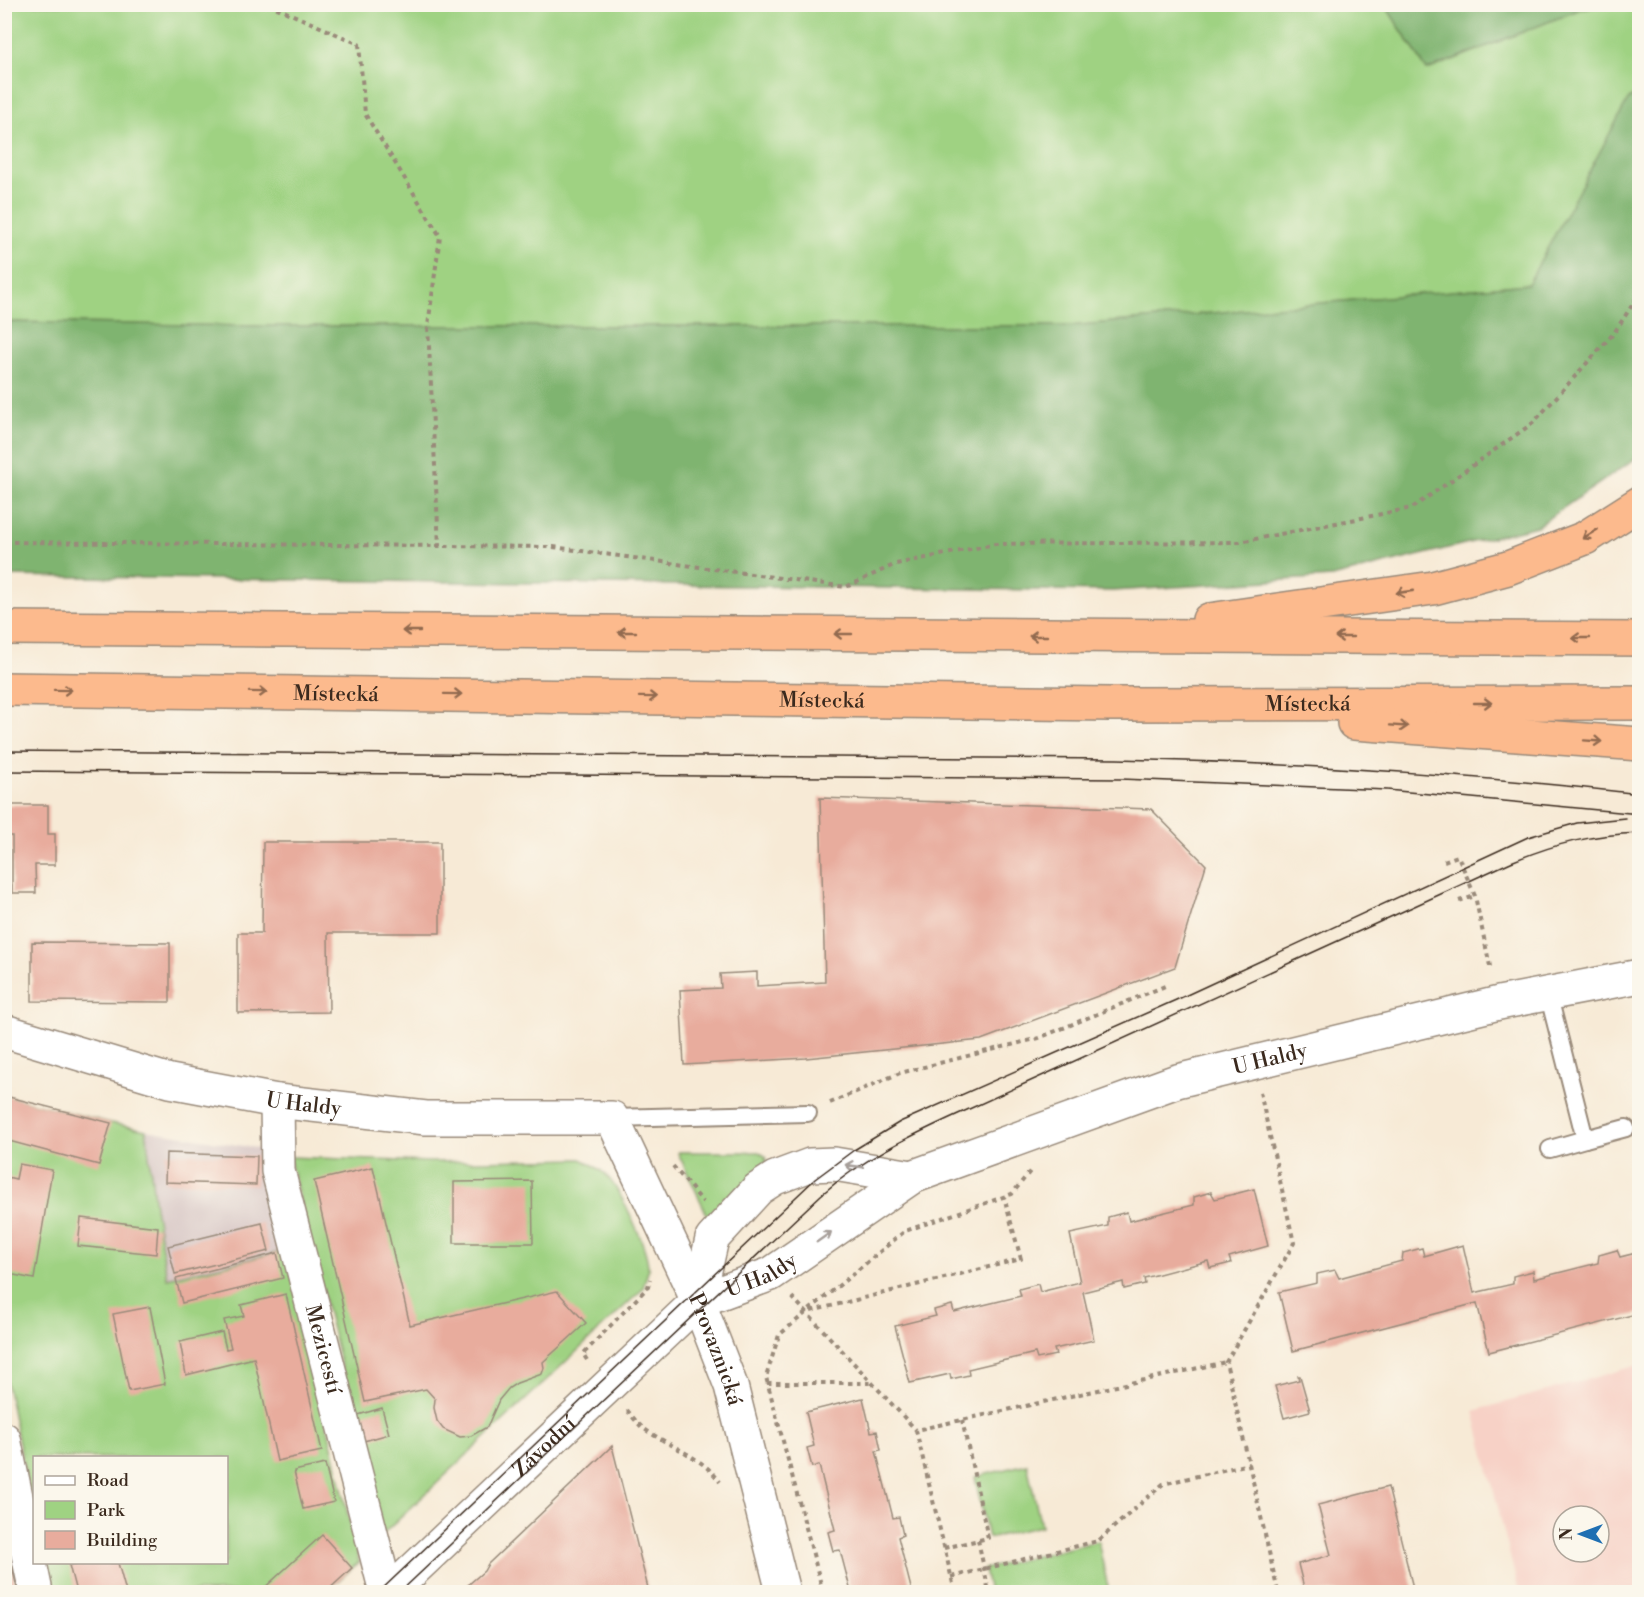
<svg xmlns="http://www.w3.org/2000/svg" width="1644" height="1597" font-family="'Libre Bodoni',serif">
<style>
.built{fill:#f7d1c6;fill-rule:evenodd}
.industrial{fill:#d2bfbf}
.green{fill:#9fd282;stroke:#6d7e50;stroke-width:1.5}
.forest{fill:#7fb470;stroke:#5d6f47;stroke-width:1.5}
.building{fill:#e8ac9d}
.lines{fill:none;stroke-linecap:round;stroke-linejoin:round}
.lane-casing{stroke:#998a7a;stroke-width:20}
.street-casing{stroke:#998a7a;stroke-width:36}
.highway-casing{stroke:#998a7a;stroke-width:36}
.path{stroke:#998a7a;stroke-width:4;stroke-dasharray:4.5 4.5;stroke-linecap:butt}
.lane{stroke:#fff;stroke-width:16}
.street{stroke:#fff;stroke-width:33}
.highway{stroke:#fcba8d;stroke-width:33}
.tram{stroke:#3b2a1e;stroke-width:1.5}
.oneway{stroke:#926b50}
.oneway2{stroke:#a79f9a}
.labels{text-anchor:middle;stroke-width:6;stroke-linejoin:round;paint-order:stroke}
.street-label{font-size:21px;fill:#3b2a1e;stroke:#fbf7ec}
</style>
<rect width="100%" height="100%" fill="#fbf7ec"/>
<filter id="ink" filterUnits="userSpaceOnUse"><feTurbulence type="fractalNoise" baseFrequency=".0167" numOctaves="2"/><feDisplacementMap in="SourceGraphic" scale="12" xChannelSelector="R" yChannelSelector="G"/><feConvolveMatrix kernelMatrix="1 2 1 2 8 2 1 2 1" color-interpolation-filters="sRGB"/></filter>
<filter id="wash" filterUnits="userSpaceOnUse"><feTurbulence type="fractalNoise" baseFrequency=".008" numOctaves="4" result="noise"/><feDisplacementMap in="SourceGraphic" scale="24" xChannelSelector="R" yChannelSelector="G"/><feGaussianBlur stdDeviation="1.35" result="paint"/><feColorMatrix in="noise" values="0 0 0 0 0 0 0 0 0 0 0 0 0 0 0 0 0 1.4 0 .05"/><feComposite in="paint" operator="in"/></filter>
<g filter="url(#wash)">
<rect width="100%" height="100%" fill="#f7ead6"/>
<!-- built -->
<path class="built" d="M1639,1365V1592H1519L1474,1411ZM1563,1516H1599V1552H1563Z"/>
<!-- industrial -->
<path class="industrial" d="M146,1130L261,1149L265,1207L285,1251L167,1278L155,1207Z"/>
<!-- green -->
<g class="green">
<path d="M1385,4L1427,70L1583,8L1639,5V91L1628,101L1529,284L1070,326H249L5,322V5Z"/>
<path d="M4,1096L111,1123L146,1130L155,1207L167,1278L285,1251L292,1274L359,1562L326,1592H51L45,1563L226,1562V1458H34V1516L5,1376Z"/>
<path d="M679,1152H759L765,1156L767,1166L710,1221L678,1153Z"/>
<path d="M289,1157L431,1162L581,1159C590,1163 598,1168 605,1174C620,1189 650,1250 648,1271C647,1276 644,1283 643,1289L383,1534Z"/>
<path d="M1027,1464L1041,1526L988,1538L975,1477Z"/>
<path d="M1098,1541L1109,1592H989L984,1569Z"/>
</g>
<!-- forest -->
<g class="forest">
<path d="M1639,4L1583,8L1427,70L1385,5Z"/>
<path d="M1639,91V456L1537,526L1332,577L1113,591L5,576V322L249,326H1070L1528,284L1628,100Z"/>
</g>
<g id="blocks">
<!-- building -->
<g class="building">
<path d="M820,798L1151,809L1206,865L1175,967L981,1040L806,1058L684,1065L680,990L721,988L720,974L757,972V986L825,982Z"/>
<path d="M5,805H48V834H55V865H35L36,893H12V836H5Z"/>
<path d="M263,842H440V933H328L329,1012L238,1013V933H262Z"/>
<path d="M32,942L170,943V1002L32,1001Z"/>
<path d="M5,1096L111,1123L99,1165L5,1140Z"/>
<path d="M166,1153L257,1156L256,1185L165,1182Z"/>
<path d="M19,1164L52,1170L34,1279L4,1273V1194L7,1177L16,1179Z"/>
<path d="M373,1167L410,1325L557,1291L586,1323L543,1362L544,1368L542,1374L517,1383L509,1388L499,1400L487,1427L471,1436L460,1437L443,1429L437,1421L434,1408L435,1399L426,1389L365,1402L314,1181Z"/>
<path d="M532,1181L533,1243H454V1182Z"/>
<path d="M1254,1189L1268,1246L1229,1257L1231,1263L1210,1268L1208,1261L1144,1278L1145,1284L1124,1289L1123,1282L1083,1292L1094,1340L1054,1349L1056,1355L1037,1359L1035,1353L968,1369L969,1375L951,1379L950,1374L910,1383L895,1326L936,1316L934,1310L952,1305L954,1312L1021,1296L1019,1289L1038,1284L1040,1292L1080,1282L1070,1234L1108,1226V1217L1127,1212L1129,1221L1194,1205V1197L1211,1192L1215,1199Z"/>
<path d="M81,1218L158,1227L156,1254L78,1246Z"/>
<path d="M262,1223L269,1251L175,1274L168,1246Z"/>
<path d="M1463,1245L1474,1293L1513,1284V1276L1533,1271L1534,1279L1598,1263L1599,1255L1617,1250L1620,1257L1640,1252V1313L1489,1352L1477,1303L1293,1351L1279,1292L1317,1283V1274L1335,1270L1339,1278L1402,1261L1403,1253L1422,1248L1424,1256Z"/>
<path d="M277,1253L283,1278L182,1303L176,1279Z"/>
<path d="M286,1294L322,1451L277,1461L254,1358L186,1375L180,1342L222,1332L226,1349L231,1348L224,1320L244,1316L241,1305Z"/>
<path d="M150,1307L165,1384L129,1391L113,1314Z"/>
<path d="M1298,1376H1300L1310,1411L1284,1418L1275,1386L1299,1380Z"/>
<path d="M863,1398L871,1432L877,1431L881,1450L876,1451L893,1518L899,1517L903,1535L898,1537L912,1592H851L840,1550L833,1551L828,1532L835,1530L819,1465L812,1467L807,1448L814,1446L806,1412Z"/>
<path d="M382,1408L389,1434L364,1441L358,1415Z"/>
<path d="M612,1446L649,1592H460L484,1571L488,1564Z"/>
<path d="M325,1464L334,1502L303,1509L294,1471Z"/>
<path d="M1388,1487L1414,1592H1305L1298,1564L1331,1555L1318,1505Z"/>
<path d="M322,1535L352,1568L326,1592H260Z"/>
<path d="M4,1538H5L18,1592H4Z"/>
<path d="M81,1563H118L126,1592H76L69,1565Z"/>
</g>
</g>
</g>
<g filter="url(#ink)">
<use href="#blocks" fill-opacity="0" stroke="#998a7a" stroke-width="1.5"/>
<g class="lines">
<!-- lane casing -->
<g class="lane-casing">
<g id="lane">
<path d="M1548,993L1585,1139L1550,1149"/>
<path d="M612,1118L808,1113"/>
<path d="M1585,1139L1626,1128"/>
</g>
</g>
<!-- street casing -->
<g class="street-casing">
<g id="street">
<path id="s1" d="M4,1031L170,1081L277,1101L426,1118H612L698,1301L731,1386L783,1592"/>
<path id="s2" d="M277,1101L278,1171L386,1592"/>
<path d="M698,1301L712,1239L758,1189L775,1178L810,1165L834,1164L912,1177"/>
<path d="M4,1439L36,1592"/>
<path id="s3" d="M390,1592L698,1301L771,1274L912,1177L1177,1081L1499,1003L1640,976"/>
</g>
</g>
<!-- highway casing -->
<g class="highway-casing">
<g id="highway">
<path d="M1209,620L1433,588L1508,568L1585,538L1640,503"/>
<path d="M4,628L1640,639"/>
<path id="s4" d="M4,689L1110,704L1640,703"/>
<path d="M1354,723L1640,744"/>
</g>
</g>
<!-- path -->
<g class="path">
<path d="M268,4L359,44L365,114L440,236L428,326L439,546"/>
<path d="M4,542L553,547L846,587L896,564L995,544L1240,542L1412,508L1533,423L1614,333L1640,293"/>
<path d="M1444,861L1458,856L1475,896L1491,971"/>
<path d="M1459,901L1475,896"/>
<path d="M1260,1092L1294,1243L1226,1362L1278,1592"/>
<path d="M830,1103L900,1073L1039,1038L1165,986"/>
<path d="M673,1166L703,1202"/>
<path d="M792,1297L916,1430"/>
<path d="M811,1311L1021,1259L1004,1197"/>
<path d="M587,1360L583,1354L648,1287L650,1279"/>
<path d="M767,1383H873"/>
<path d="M627,1410C632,1416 637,1423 643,1428C668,1446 702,1456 720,1482"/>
<path d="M978,1540L989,1592"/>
<path d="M944,1548L988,1538L962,1420"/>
<path d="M951,1577L1098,1541L1163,1484L1249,1464"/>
<path d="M823,1592L766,1377L779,1335L905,1231L1012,1194L1031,1170"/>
<path d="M955,1592L916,1430L1226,1362"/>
</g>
<!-- lane -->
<use href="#lane" class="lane"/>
<!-- street -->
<use href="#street" class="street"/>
<!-- highway -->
<use href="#highway" class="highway"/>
<!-- tram -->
<g class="tram">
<path d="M4,751L1117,759C1292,763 1466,774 1640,794"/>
<path d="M4,771L1121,779L1387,790L1640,814"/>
<path d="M379,1592L815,1179L854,1150L900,1122L1176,1000L1528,837L1577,823L1625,818"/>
<path d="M400,1592L821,1195C861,1160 908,1137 956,1115L1511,862C1557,843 1590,835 1640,833"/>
</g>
</g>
<!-- one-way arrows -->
<defs><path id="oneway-shaft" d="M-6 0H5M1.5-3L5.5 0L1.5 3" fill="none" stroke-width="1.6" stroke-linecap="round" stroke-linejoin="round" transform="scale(1.5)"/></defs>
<g class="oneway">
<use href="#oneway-shaft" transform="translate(1590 534) rotate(149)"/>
<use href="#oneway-shaft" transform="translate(1405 592) rotate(172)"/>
<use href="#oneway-shaft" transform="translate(411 631) rotate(-180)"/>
<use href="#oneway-shaft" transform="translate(627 632) rotate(-180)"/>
<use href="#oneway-shaft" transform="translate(843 634) rotate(-180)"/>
<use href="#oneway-shaft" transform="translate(1038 636) rotate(-180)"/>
<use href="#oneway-shaft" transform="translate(1344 637) rotate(-180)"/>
<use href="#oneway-shaft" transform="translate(1581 638) rotate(-180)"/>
<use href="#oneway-shaft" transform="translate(63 690) rotate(1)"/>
<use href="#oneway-shaft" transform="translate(258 692) rotate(1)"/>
<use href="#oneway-shaft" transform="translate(453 694) rotate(1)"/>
<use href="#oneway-shaft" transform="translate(648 697) rotate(1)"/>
<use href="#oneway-shaft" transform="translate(1483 703)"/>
<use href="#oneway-shaft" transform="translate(1399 726) rotate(4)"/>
<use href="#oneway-shaft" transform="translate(1593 741) rotate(4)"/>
</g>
<g class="oneway2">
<use href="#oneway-shaft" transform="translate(854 1166) rotate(-172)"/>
<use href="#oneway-shaft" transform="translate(824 1237) rotate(-35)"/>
</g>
</g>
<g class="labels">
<!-- street labels -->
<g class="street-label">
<text dy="7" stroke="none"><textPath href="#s4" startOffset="332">Místecká</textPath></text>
<text dy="7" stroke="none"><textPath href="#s4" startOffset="818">Místecká</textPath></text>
<text dy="7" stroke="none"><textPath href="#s4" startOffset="1304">Místecká</textPath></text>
<text dy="7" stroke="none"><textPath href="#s3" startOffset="1050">U Haldy</textPath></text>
<text dy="7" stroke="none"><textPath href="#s1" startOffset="309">U Haldy</textPath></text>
<text dy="7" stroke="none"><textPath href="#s3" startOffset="492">U Haldy</textPath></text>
<text dy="7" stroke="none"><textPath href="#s2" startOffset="254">Mezicestí</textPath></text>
<text dy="7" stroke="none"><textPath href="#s1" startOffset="872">Provaznická</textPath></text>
<text dy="7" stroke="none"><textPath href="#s3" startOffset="212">Závodní</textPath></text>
</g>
</g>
<!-- margin -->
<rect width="1644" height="1597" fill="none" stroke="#fbf7ec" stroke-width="24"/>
<!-- legend -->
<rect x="33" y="1456" width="195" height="108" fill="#fbf7ec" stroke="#aea59a" stroke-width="1.5"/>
<rect x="45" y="1476" width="30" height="9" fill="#ffffff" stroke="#aea59a" stroke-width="1.5"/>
<text x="87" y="1486" font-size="18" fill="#3b2a1e">Road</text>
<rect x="45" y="1501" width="30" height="18" fill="#9fd282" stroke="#aea59a" stroke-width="1.5"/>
<text x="87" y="1516" font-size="18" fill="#3b2a1e">Park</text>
<rect x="45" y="1531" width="30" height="18" fill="#e8ac9d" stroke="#aea59a" stroke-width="1.5"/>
<text x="87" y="1546" font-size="18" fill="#3b2a1e">Building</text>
<!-- north arrow -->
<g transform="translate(1581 1534) rotate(270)"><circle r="28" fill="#fbf7ec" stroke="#aea59a" stroke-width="1.5"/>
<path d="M0-4.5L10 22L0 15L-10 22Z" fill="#1f6fb2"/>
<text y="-9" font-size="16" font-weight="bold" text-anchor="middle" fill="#3b2a1e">N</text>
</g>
</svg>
